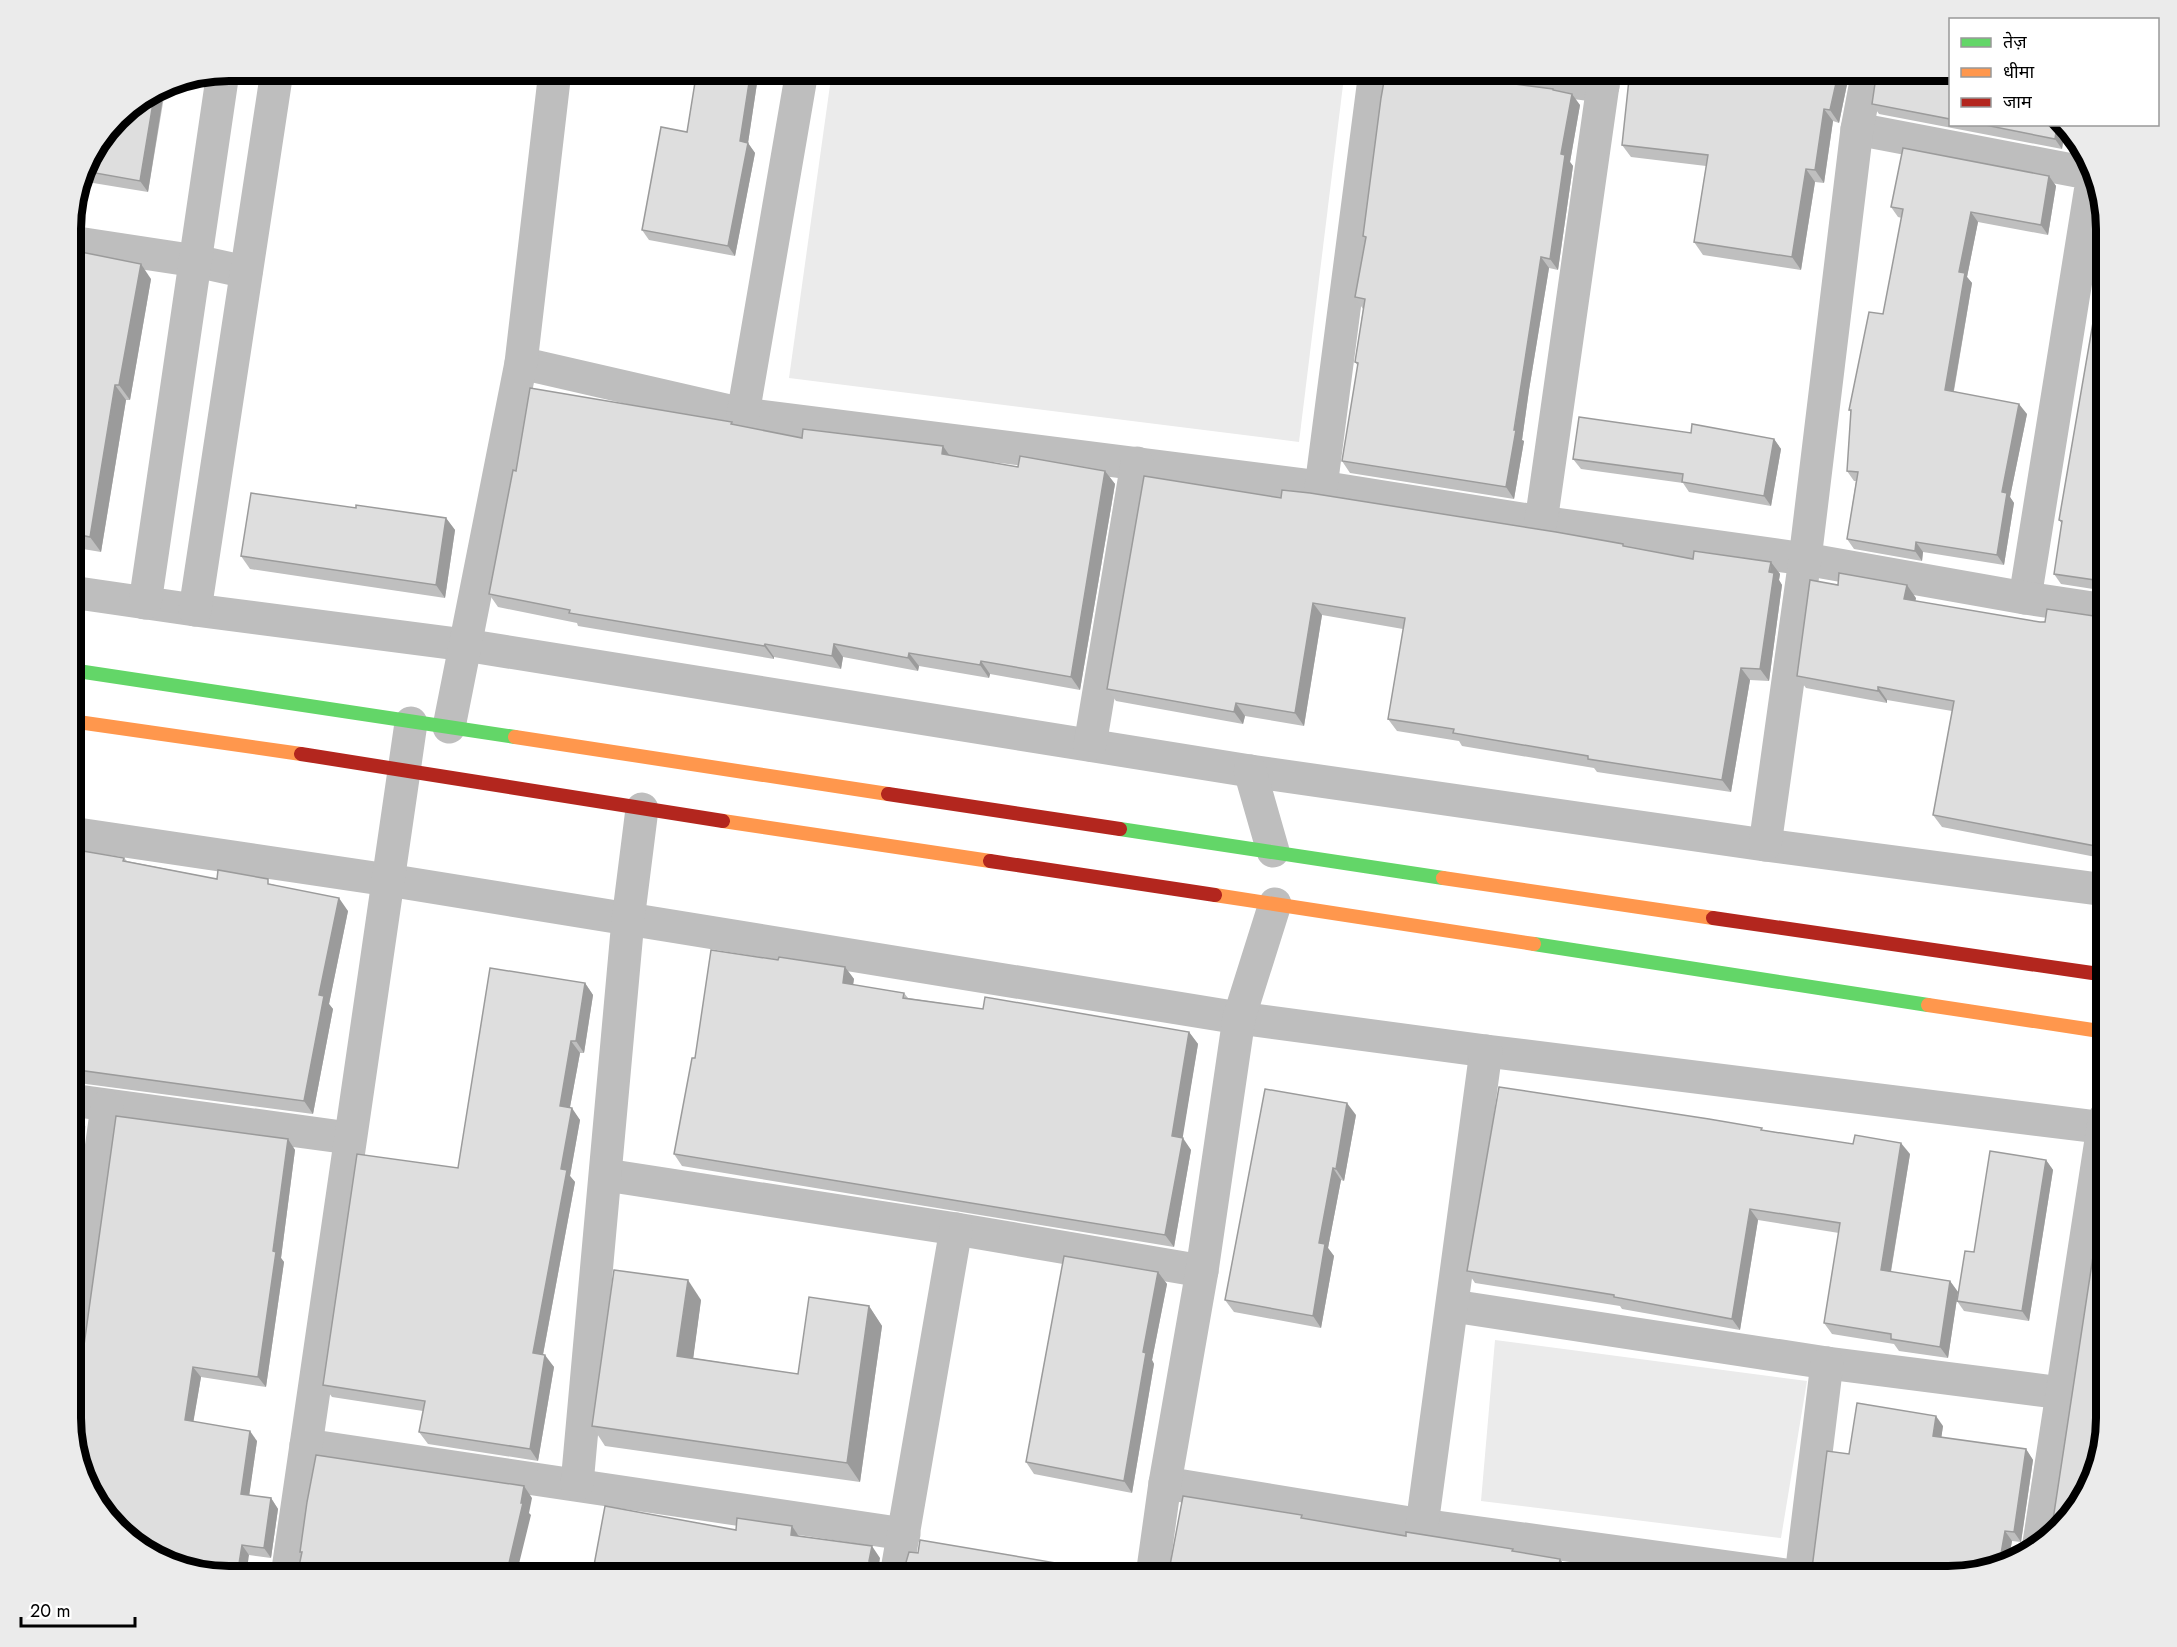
<svg xmlns="http://www.w3.org/2000/svg" width="2177" height="1647" font-family="Jost,'Noto Sans Devanagari',sans-serif">
<style>
.green{fill:#ebebeb}
.lines{fill:none;stroke-linecap:round;stroke-linejoin:round}
.street{stroke:#bebebe;stroke-width:33}
.fast{stroke:#63d668;stroke-width:14}
.slow{stroke:#ff974d;stroke-width:14}
.jam{stroke:#b3261e;stroke-width:14}
.wall{fill:#bfbfbf}
.shaded-wall{fill:#9b9b9b}
.building{fill:#dedede;stroke:#9b9b9b;stroke-width:1.5}
.rim{fill:none;stroke:#000;stroke-width:8}
</style>
<rect width="100%" height="100%" fill="#fff"/>
<!-- green -->
<g class="green">
<path d="M832,71H1226L1343,85L1299,442L789,378Z"/>
<path d="M71,1123L86,1126L71,1235Z"/>
<path d="M1495,1340L1807,1381L1781,1538L1481,1501Z"/>
</g>
<g class="lines">
<!-- street -->
<g class="street">
<path d="M1480,71L1603,86"/>
<path d="M1857,129L2093,174L2025,598"/>
<path d="M71,242L196,261L246,272"/>
<path d="M521,363L743,414L1321,487L1541,522L1805,559L2025,598L2106,610"/>
<path d="M743,414L802,71"/>
<path d="M1321,487L1375,71"/>
<path d="M1541,522L1605,71"/>
<path d="M71,592L195,610L465,645L1250,771L1765,845L2106,890"/>
<path d="M145,603L223,72"/>
<path d="M195,610L277,71"/>
<path d="M449,727L521,363L555,71"/>
<path d="M1090,745L1137,463"/>
<path d="M1250,771L1273,851"/>
<path d="M71,833L388,880L1239,1018L1486,1051L2106,1128"/>
<path d="M1765,845L1805,559L1857,129L1868,71"/>
<path d="M71,1100L349,1138"/>
<path d="M606,1175L956,1229L1202,1271"/>
<path d="M1453,1306L1827,1363L2062,1393"/>
<path d="M71,1367L107,1106"/>
<path d="M306,1445L904,1534"/>
<path d="M1165,1483L1422,1525L1793,1576"/>
<path d="M577,1484L628,920L642,809"/>
<path d="M1422,1525L1486,1051"/>
<path d="M2039,1543L2103,1127L2106,1116"/>
<path d="M287,1576L411,723"/>
<path d="M896,1576L956,1229"/>
<path d="M1152,1576L1165,1483L1202,1271L1239,1018L1275,904"/>
<path d="M1801,1576L1827,1363"/>
</g>
<!-- fast -->
<g class="fast">
<path d="M71,670L515,737"/>
<path d="M1120,829L1443,878"/>
<path d="M1534,944L1928,1005"/>
</g>
<!-- slow -->
<g class="slow">
<path d="M71,721L301,754"/>
<path d="M515,737L888,794"/>
<path d="M723,821L990,861"/>
<path d="M1443,878L1713,918"/>
<path d="M1215,895L1534,944"/>
<path d="M1928,1005L2106,1032"/>
</g>
<!-- jam -->
<g class="jam">
<path d="M301,754L723,821"/>
<path d="M888,794L1120,829"/>
<path d="M990,861L1215,895"/>
<path d="M1713,918L2106,975"/>
</g>
</g>
<!-- wall -->
<g class="wall">
<path d="M697,70H759L748,143L755,153L735,256L649,240L642,230L687,132Z"/>
<path d="M1386,70H1462V75L1469,78L1553,89L1555,90L1580,105L1570,162L1573,166L1558,270L1549,268L1529,390L1522,440L1524,441L1514,499L1350,473L1342,461L1358,366L1355,362L1363,309L1355,297L1365,239L1363,236Z"/>
<path d="M1850,70L1839,123L1833,121L1824,183L1815,182L1801,270L1703,255L1694,242L1706,166L1631,157L1622,145Z"/>
<path d="M1950,71V124H2062L2065,129L2062,149L1879,114L1872,104Z"/>
<path d="M170,82L169,86L166,85L148,192L81,181L87,159L124,110Z"/>
<path d="M2049,176L2056,186L2048,235L1978,222L1967,277L1972,283L1954,391L2027,414L2010,497L2014,503L2004,565L1923,552L1922,561L1854,549L1847,539L1856,481H1854L1847,471L1851,412L1849,410L1883,314L1902,218L1898,217L1891,207Z"/>
<path d="M2106,247V591L2061,584L2054,574L2062,524L2059,520Z"/>
<path d="M71,250L151,279L130,400H126L101,552L71,547Z"/>
<path d="M733,425L802,438L949,455L1018,467L1105,471L1115,484L1080,690L990,674L989,678L919,666L918,671L843,657L841,669L774,657V659L578,626L577,623L498,607L489,594L516,471Z"/>
<path d="M1691,433L1774,439L1781,449L1771,506L1689,492L1683,483L1581,469L1573,459Z"/>
<path d="M1281,498L1625,547L1693,559L1771,562L1780,574L1779,580L1782,585L1769,681L1750,680L1731,792L1597,772L1594,768L1462,746L1459,741L1397,731L1388,719L1403,629L1322,615L1304,726L1245,716L1243,724L1116,701L1107,689Z"/>
<path d="M356,508L446,518L455,530L445,598L250,569L241,556Z"/>
<path d="M1916,598L1915,601L2040,622L2094,616L2106,613V859L1942,827L1933,815L1952,711L1887,700V703L1806,688L1797,676Z"/>
<path d="M71,849L124,858L127,861L217,879L272,884L348,911L329,1004L333,1009L313,1114L71,1082Z"/>
<path d="M778,960L845,967L854,979L853,985L904,993L908,998L983,1009L1189,1032L1198,1044L1182,1138L1191,1150L1174,1247L682,1166L674,1154Z"/>
<path d="M585,983L593,995L584,1053H580L570,1107L580,1120L570,1176L575,1182L543,1355L554,1367L538,1461L428,1444L419,1432L423,1411L332,1397L323,1385L458,1168Z"/>
<path d="M1356,1115L1344,1181L1341,1180L1328,1248L1334,1256L1321,1328L1234,1312L1225,1300Z"/>
<path d="M1763,1130L1910,1154L1891,1272L1950,1281L1958,1292L1948,1358L1899,1351L1894,1344L1832,1334L1824,1323L1839,1233L1758,1220L1740,1330L1622,1309L1620,1306L1475,1283L1467,1271Z"/>
<path d="M288,1139L295,1150L281,1258L284,1262L266,1387L201,1377L193,1422L257,1441L249,1495L271,1498L278,1509L271,1558L249,1555L87,1488Z"/>
<path d="M2046,1160L2053,1170L2029,1321L1964,1311L1957,1301L1974,1252Z"/>
<path d="M1158,1272L1167,1284L1152,1360L1154,1364L1132,1493L1034,1474L1026,1462Z"/>
<path d="M701,1300L693,1358L798,1374L869,1306L882,1326L860,1482L605,1446L592,1426Z"/>
<path d="M1943,1426L1941,1438L2026,1449L2033,1460L2021,1542L2012,1541L2008,1562L1947,1576L1849,1454Z"/>
</g>
<!-- shaded-wall -->
<g class="shaded-wall">
<path d="M751,70H759L748,143L755,153L735,256L728,246L740,141Z"/>
<path d="M1839,70H1850L1839,123L1830,110Z"/>
<path d="M165,85L148,192L140,181L155,91Z"/>
<path d="M1572,94L1580,105L1570,162L1573,166L1558,270L1550,259L1561,154Z"/>
<path d="M1824,109L1833,121L1824,183L1815,170Z"/>
<path d="M2057,124H2062L2065,129L2062,149L2055,139Z"/>
<path d="M1806,169L1815,182L1801,270L1792,257Z"/>
<path d="M2049,176L2056,186L2048,235L2041,225Z"/>
<path d="M1971,212L1978,222L1967,277L1972,283L1952,400L1945,390L1959,272Z"/>
<path d="M1541,257L1549,268L1529,390L1522,440L1524,441L1514,499L1506,487L1522,379Z"/>
<path d="M141,264L151,279L130,400L119,385Z"/>
<path d="M115,385L126,400L101,552L90,537Z"/>
<path d="M2019,404L2027,414L2010,497L2014,503L2004,565L1997,555L2002,492Z"/>
<path d="M1774,439L1781,449L1771,506L1764,496Z"/>
<path d="M943,446L952,459L942,454Z"/>
<path d="M1105,471L1115,484L1080,690L1071,677Z"/>
<path d="M446,518L455,530L445,598L436,585Z"/>
<path d="M1916,542L1923,552L1922,561L1915,551Z"/>
<path d="M1771,562L1780,574L1779,580L1782,585L1769,681L1760,669Z"/>
<path d="M1907,585L1916,598L1913,612L1904,599Z"/>
<path d="M1313,603L1322,615L1304,726L1295,713Z"/>
<path d="M2106,616V657L2100,648Z"/>
<path d="M765,644L774,657V659L764,646Z"/>
<path d="M834,644L843,657L841,669L832,656Z"/>
<path d="M909,653L919,666L918,671L908,658Z"/>
<path d="M981,661L990,674L989,678L980,665Z"/>
<path d="M1741,668L1750,680L1731,792L1722,780Z"/>
<path d="M1878,687L1887,700V703L1878,691Z"/>
<path d="M1236,703L1245,716L1243,724L1234,712Z"/>
<path d="M339,898L348,911L329,1004L333,1009L313,1114L304,1101L319,995Z"/>
<path d="M845,967L854,979L851,996L843,983Z"/>
<path d="M585,983L593,995L584,1053L576,1041Z"/>
<path d="M1189,1032L1198,1044L1181,1148L1172,1136Z"/>
<path d="M571,1041L580,1053L568,1118L560,1106Z"/>
<path d="M1347,1103L1356,1115L1344,1181L1336,1169Z"/>
<path d="M572,1108L580,1120L570,1176L575,1182L541,1365L533,1353L561,1169Z"/>
<path d="M1183,1138L1191,1150L1174,1247L1165,1235Z"/>
<path d="M288,1139L295,1150L281,1258L284,1262L266,1387L258,1377L273,1251Z"/>
<path d="M1901,1143L1910,1154L1889,1282L1881,1270Z"/>
<path d="M2046,1160L2053,1170L2029,1321L2022,1311Z"/>
<path d="M1333,1168L1341,1180L1328,1248L1334,1256L1321,1328L1313,1316L1319,1243Z"/>
<path d="M1750,1209L1758,1220L1740,1330L1732,1319Z"/>
<path d="M1158,1272L1167,1284L1152,1360L1154,1364L1132,1493L1124,1481L1143,1352Z"/>
<path d="M688,1280L701,1300L691,1375L677,1356Z"/>
<path d="M1950,1281L1958,1292L1948,1358L1940,1347Z"/>
<path d="M869,1306L882,1326L860,1482L847,1463Z"/>
<path d="M545,1355L554,1367L538,1461L530,1449Z"/>
<path d="M193,1367L201,1377L192,1430L185,1420Z"/>
<path d="M1936,1416L1943,1426L1940,1447L1933,1436Z"/>
<path d="M250,1431L257,1441L248,1504L241,1494Z"/>
<path d="M2026,1449L2033,1460L2021,1542L2014,1532Z"/>
<path d="M524,1486L532,1498L529,1513L531,1515L516,1576H506Z"/>
<path d="M271,1498L278,1509L271,1558L264,1548Z"/>
<path d="M792,1526L800,1538L791,1535Z"/>
<path d="M2005,1531L2012,1541L2008,1562L1999,1565Z"/>
<path d="M242,1545L249,1555L246,1576H237Z"/>
<path d="M872,1546L880,1558L878,1573V1576H874L871,1571L869,1561Z"/>
<path d="M1560,1559L1567,1569L1559,1565Z"/>
</g>
<!-- building -->
<g class="building">
<path d="M697,70H751L740,141L748,143L728,246L642,230L661,127L687,132Z"/>
<path d="M1386,70H1457L1460,74L1469,78L1553,89V90L1572,94L1561,154L1565,155L1550,259L1541,257L1522,379L1514,430H1516L1506,487L1342,461L1358,363L1355,362L1365,299L1355,297L1366,237L1363,236L1381,98Z"/>
<path d="M1630,70H1839L1830,110L1824,109L1815,170L1806,169L1792,257L1694,242L1708,155L1622,145Z"/>
<path d="M1877,70L1950,71V119L1872,104Z"/>
<path d="M155,91L140,181L84,171L87,159L124,110Z"/>
<path d="M1980,124H2057L2055,139Z"/>
<path d="M1903,148L2049,176L2041,225L1971,212L1959,272L1965,273L1945,390L2019,404L2002,492L2007,493L1997,555L1916,542L1915,551L1847,539L1858,472L1847,471L1851,410H1849L1869,312L1883,314L1903,209L1891,207Z"/>
<path d="M2106,247V583L2102,581L2054,574L2062,521L2059,520Z"/>
<path d="M71,250L141,264L119,385H115L90,537L71,533Z"/>
<path d="M530,388L732,422L731,424L802,438L803,429L943,446L942,454L1018,467L1020,456L1105,471L1071,677L981,661L980,665L909,653L908,658L834,644L832,656L765,644L764,646L569,613L570,610L489,594L513,470L516,471Z"/>
<path d="M1579,417L1691,433L1692,424L1774,439L1764,496L1682,482L1683,474L1573,459Z"/>
<path d="M1144,476L1281,498L1282,490L1310,493L1556,532L1623,544V546L1693,559L1694,551L1771,562L1769,572L1774,573L1760,669L1741,668L1722,780L1588,759V756L1453,733L1454,729L1388,719L1405,618L1313,603L1295,713L1236,703L1234,712L1107,689Z"/>
<path d="M251,493L356,508V505L446,518L436,585L241,556Z"/>
<path d="M1839,573L1907,585L1904,599L2040,622H2045L2047,609L2094,616L2106,613L2100,648L2106,649V848L1933,815L1954,701L1878,687V691L1797,676L1810,580L1838,585Z"/>
<path d="M71,849L124,858L123,861L217,879L218,870L268,879V884L339,898L319,995L324,996L304,1101L71,1069Z"/>
<path d="M711,950L778,960L779,957L845,967L843,983L904,993L903,998L983,1009L985,997L1189,1032L1172,1136L1183,1138L1165,1235L674,1154L692,1058H695Z"/>
<path d="M490,968L585,983L576,1041H571L560,1106L572,1108L561,1169L567,1170L533,1353L545,1355L530,1449L419,1432L425,1401L323,1385L357,1154L458,1168Z"/>
<path d="M1499,1087L1709,1119L1762,1128L1761,1130L1853,1144L1855,1135L1901,1143L1881,1270L1950,1281L1940,1347L1891,1339V1334L1824,1323L1840,1223L1750,1209L1732,1319L1614,1297V1295L1467,1271Z"/>
<path d="M1265,1089L1347,1103L1336,1169L1333,1168L1319,1243L1325,1244L1313,1316L1225,1300Z"/>
<path d="M116,1116L288,1139L273,1251L276,1252L258,1377L193,1367L185,1420L250,1431L241,1494L271,1498L264,1548L242,1545L237,1576H229L178,1568L132,1543L87,1488L72,1431Z"/>
<path d="M1990,1151L2046,1160L2022,1311L1957,1301L1965,1251L1974,1252Z"/>
<path d="M2106,1171V1418L2098,1469L2073,1515L2051,1533Z"/>
<path d="M1064,1256L1158,1272L1143,1352L1146,1353L1124,1481L1026,1462Z"/>
<path d="M614,1270L688,1280L677,1356L798,1374L809,1297L869,1306L847,1463L592,1426Z"/>
<path d="M1857,1403L1936,1416L1933,1436L2026,1449L2014,1532L2005,1531L1999,1565L1947,1576H1811L1827,1451L1849,1454Z"/>
<path d="M316,1455L524,1486L521,1503H523L506,1576H297L302,1552H300L307,1502Z"/>
<path d="M1183,1496L1302,1515L1301,1518L1406,1536V1532L1513,1549L1512,1551L1560,1559L1559,1565L1608,1572L1607,1576H1168Z"/>
<path d="M605,1506L736,1530L737,1518L792,1526L791,1535L872,1546L869,1561L871,1571L874,1576H592Z"/>
<path d="M920,1540L1115,1573L1114,1576H902L909,1552L918,1553Z"/>
<path d="M1670,1569L1725,1576H1669Z"/>
</g>
<!-- crop -->
<path d="M0 0H2177V1647H0ZM229 81H1948A148 148 0 0 1 2096 229V1418A148 148 0 0 1 1948 1566H229A148 148 0 0 1 81 1418V229A148 148 0 0 1 229 81Z" fill="#ebebeb" fill-rule="evenodd"/>
<path class="rim" d="M229 81H1948A148 148 0 0 1 2096 229V1418A148 148 0 0 1 1948 1566H229A148 148 0 0 1 81 1418V229A148 148 0 0 1 229 81Z"/>
<!-- legend -->
<rect x="1949" y="18" width="210" height="108" fill="#ffffff" stroke="#999999" stroke-width="1.5"/>
<rect x="1961" y="38" width="30" height="9" fill="#63d668" stroke="#999999" stroke-width="1.5"/>
<text x="2003" y="48" font-size="18" fill="#000000">तेज़</text>
<rect x="1961" y="68" width="30" height="9" fill="#ff974d" stroke="#999999" stroke-width="1.5"/>
<text x="2003" y="78" font-size="18" fill="#000000">धीमा</text>
<rect x="1961" y="98" width="30" height="9" fill="#b3261e" stroke="#999999" stroke-width="1.5"/>
<text x="2003" y="108" font-size="18" fill="#000000">जाम</text>
<!-- scale -->
<path d="M21 1617v9h114v-9" fill="none" stroke="#000000" stroke-width="3"/>
<text x="30" y="1617" font-size="18" fill="#000000" stroke="#ffffff" stroke-width="4.5" paint-order="stroke">20 m</text>
</svg>
